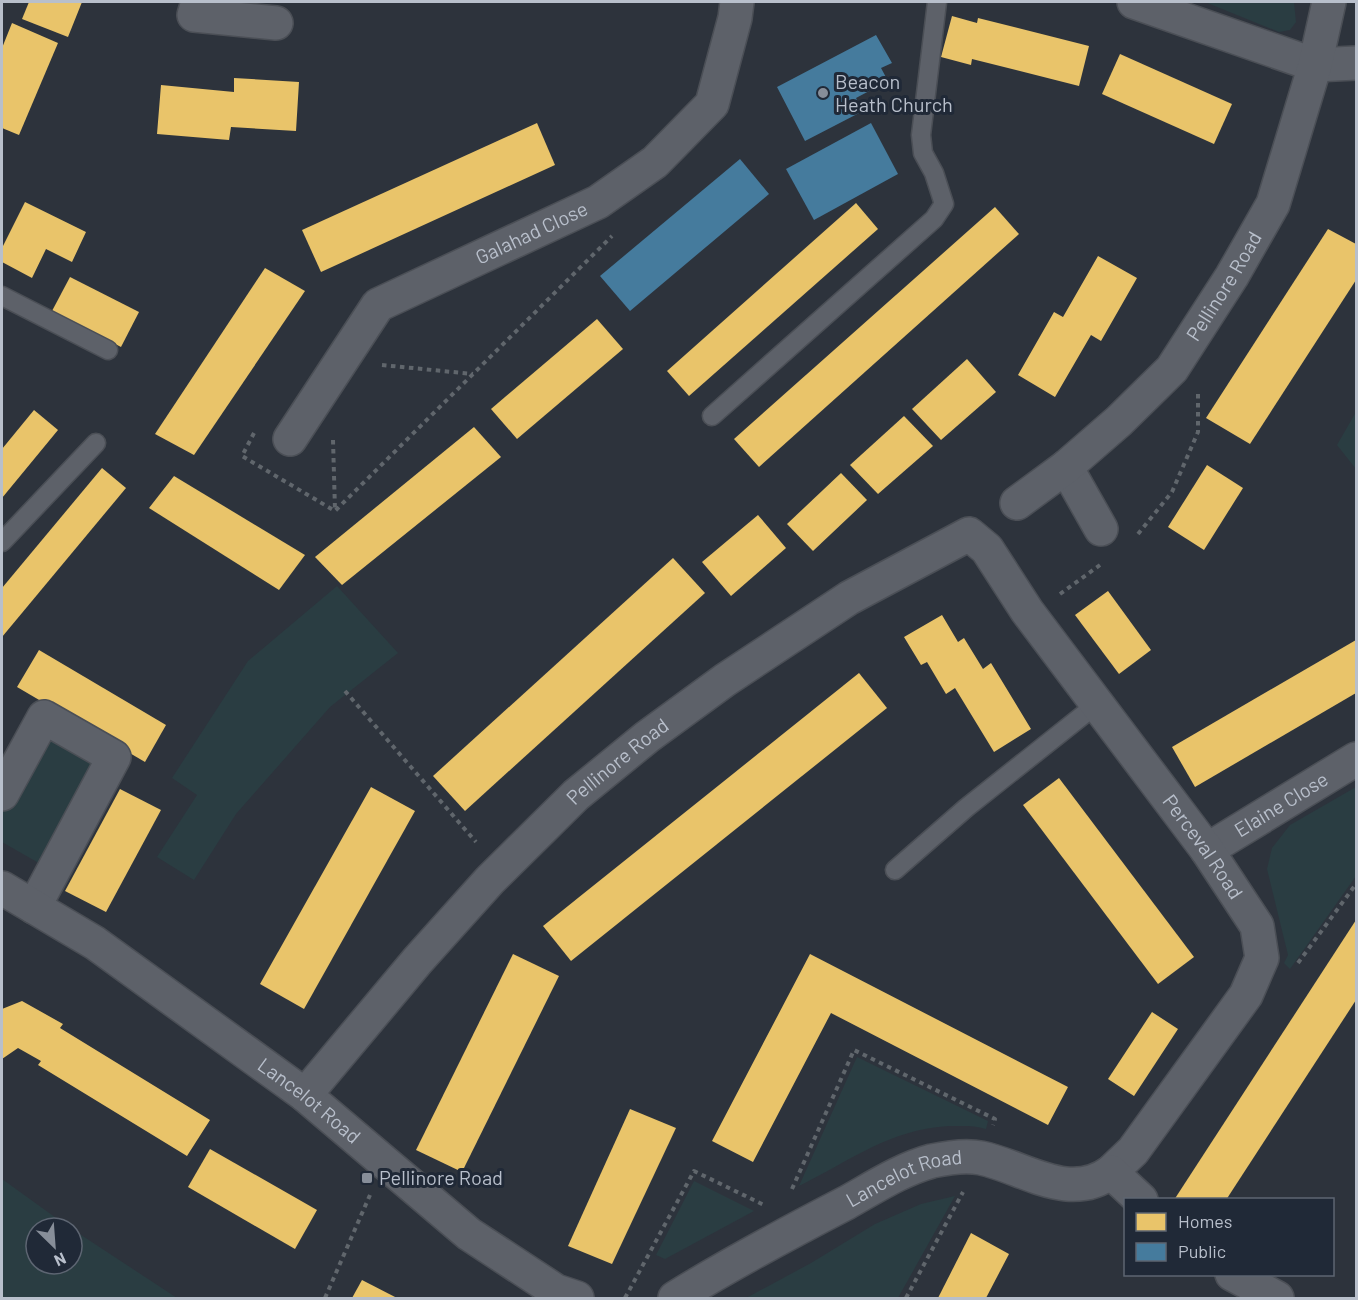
<svg xmlns="http://www.w3.org/2000/svg" width="1358" height="1300" font-family="Barlow,sans-serif">
<style>
.green{fill:#2a3d42}
.homes{fill:#e9c46a}
.public{fill:#457b9d}
.lines{fill:none;stroke-linecap:round;stroke-linejoin:round}
.lane-casing{stroke:#4b4f56;stroke-width:21}
.street-casing{stroke:#4b4f56;stroke-width:36}
.path{stroke:#60666c;stroke-width:4;stroke-dasharray:4.5 4.5;stroke-linecap:butt}
.lane{stroke:#5d6169;stroke-width:18}
.street{stroke:#5d6169;stroke-width:33}
.poi-dot{fill:#878e99;stroke:#202937;stroke-width:2}
.labels{text-anchor:middle;stroke-width:6;stroke-linejoin:round;paint-order:stroke}
.poi-label{font-size:20px;fill:#b8bfcb;stroke:#202937;text-anchor:start}
.street-label{font-size:20px;fill:#b8bfcb;stroke:#202937}
</style>
<rect width="100%" height="100%" fill="#2d333c"/>
<!-- green -->
<g class="green">
<path d="M1205,2H1294L1296,22L1290,30L1279,32Z"/>
<path d="M1356,412V469L1337,445Z"/>
<path d="M337,586L398,653L330,707L236,814L194,880L157,857L197,795L172,778L248,661Z"/>
<path d="M48,726L106,759L44,866L2,842V808Z"/>
<path d="M1356,787V876L1290,969L1284,963L1288,955L1267,869L1272,848L1290,825Z"/>
<path d="M857,1057L988,1121L986,1129C973,1125 963,1126 949,1126C890,1129 850,1161 799,1186Z"/>
<path d="M2,1179L70,1228H36V1264H72V1229L177,1298H2Z"/>
<path d="M694,1181L754,1211L665,1259L656,1255Z"/>
<path d="M955,1196L898,1298H746L811,1263L875,1224L921,1204Z"/>
</g>
<!-- homes -->
<g class="homes">
<path d="M29,2H82L68,37L22,19Z"/>
<path d="M952,16L977,23L978,18L1089,46L1079,86L972,59L971,65L941,57Z"/>
<path d="M12,23L58,43L19,135L2,128V48Z"/>
<path d="M1120,54L1232,104L1214,144L1102,94Z"/>
<path d="M234,78L299,82L296,131L231,127L229,140L157,134L161,85L234,92Z"/>
<path d="M537,123L555,165L321,272L302,230Z"/>
<path d="M25,202L86,232L72,262L46,249L32,278L2,262V248Z"/>
<path d="M856,203L878,229L689,396L667,371Z"/>
<path d="M995,207L1019,234L759,467L734,439Z"/>
<path d="M1328,229L1356,244V280L1250,444L1206,418Z"/>
<path d="M1098,256L1137,278L1101,341L1091,335L1055,397L1018,375L1054,312L1063,317Z"/>
<path d="M265,268L305,291L194,455L155,434Z"/>
<path d="M70,277L139,312L121,347L52,311Z"/>
<path d="M597,319L623,349L517,439L491,409Z"/>
<path d="M967,359L996,392L941,440L912,409Z"/>
<path d="M34,410L58,430L2,498V449Z"/>
<path d="M904,416L933,446L878,494L850,465Z"/>
<path d="M474,427L501,457L342,585L315,557Z"/>
<path d="M1207,465L1243,488L1204,550L1168,527Z"/>
<path d="M102,468L126,488L2,637V588Z"/>
<path d="M841,473L867,500L813,551L787,524Z"/>
<path d="M174,476L305,555L279,590L149,508Z"/>
<path d="M758,515L786,548L731,596L702,562Z"/>
<path d="M673,558L705,593L465,811L433,776Z"/>
<path d="M1108,591L1151,650L1119,674L1075,615Z"/>
<path d="M942,615L958,642L964,638L983,669L991,663L1031,729L994,752L955,688L946,694L927,662L921,665L904,637Z"/>
<path d="M1356,640V693L1195,787L1172,747Z"/>
<path d="M39,650L166,725L145,762L17,687Z"/>
<path d="M859,673L887,708L571,961L543,926Z"/>
<path d="M1059,778L1194,957L1158,984L1023,805Z"/>
<path d="M371,787L415,811L304,1009L260,984Z"/>
<path d="M120,789L161,810L106,912L65,891Z"/>
<path d="M1356,920V1000L1226,1200H1174Z"/>
<path d="M513,954L559,976L462,1172L416,1150Z"/>
<path d="M810,954L1068,1087L1048,1125L831,1013L753,1162L712,1141Z"/>
<path d="M22,1001L63,1024L60,1028L210,1120L187,1156L38,1065L41,1061L18,1048L2,1059V1009Z"/>
<path d="M1152,1012L1178,1029L1134,1096L1108,1079Z"/>
<path d="M630,1109L676,1128L612,1264L568,1246Z"/>
<path d="M210,1149L317,1210L295,1249L188,1187Z"/>
<path d="M971,1233L1009,1254L986,1298H938Z"/>
<path d="M362,1280L397,1298H352Z"/>
</g>
<!-- public -->
<g class="public">
<path d="M876,35L892,63L881,68L888,81L856,98L863,111L805,141L777,87Z"/>
<path d="M871,123L898,174L814,220L786,169Z"/>
<path d="M740,159L769,194L630,311L600,276Z"/>
</g>
<g class="lines">
<!-- lane casing -->
<g class="lane-casing">
<g id="lane">
<path d="M2,296L108,350"/>
<path d="M712,416L934,219L944,204L934,173L923,153L921,135L937,2"/>
<path d="M2,542L96,443"/>
<path d="M895,870L966,808L1097,704"/>
</g>
</g>
<!-- street casing -->
<g class="street-casing">
<g id="street">
<path d="M198,2L194,15L276,23"/>
<path d="M1134,2L1315,65L1356,63"/>
<path id="s1" d="M290,439L378,305L598,202L655,162L712,104L735,18L737,2"/>
<path d="M1066,467L1101,529"/>
<path id="s2" d="M1017,503L1066,467L1119,421L1172,369L1232,276L1273,204L1315,65L1329,2"/>
<path d="M2,794L44,717L114,757L34,907"/>
<path id="s3" d="M1207,850L1356,759"/>
<path id="s4" d="M2,888L95,943L305,1095L469,1234L556,1291L577,1298"/>
<path id="s5" d="M305,1095L418,960L490,880L576,795L647,737L725,680L849,598L969,534L987,549L1027,611L1207,850L1257,926L1262,958L1246,995L1133,1151L1111,1172"/>
<path d="M1232,1274L1277,1298"/>
<path id="s6" d="M675,1298C730,1264 788,1233 846,1203C873,1188 902,1169 932,1161C946,1158 967,1155 981,1158C1024,1167 1069,1203 1111,1172L1141,1200"/>
</g>
</g>
<!-- path -->
<g class="path">
<path d="M382,365L473,374"/>
<path d="M254,433L242,456L335,511L612,236"/>
<path d="M333,440L335,510"/>
<path d="M1138,534L1172,492L1198,432V394"/>
<path d="M1060,594L1100,565"/>
<path d="M345,691L476,842"/>
<path d="M1298,963L1356,884"/>
<path d="M792,1189L854,1050L995,1119L993,1125"/>
<path d="M325,1298L370,1195"/>
<path d="M625,1298L694,1171L764,1205"/>
<path d="M906,1298L963,1192"/>
</g>
<!-- lane -->
<use href="#lane" class="lane"/>
<!-- street -->
<use href="#street" class="street"/>
</g>
<!-- markers -->
<g class="poi-dot">
<circle cx="823" cy="93" r="6"/>
<rect x="361" y="1172" width="12" height="12" rx="3"/>
</g>
<g class="labels">
<!-- poi labels -->
<g class="poi-label">
<text x="835" y="89">Beacon<tspan x="835" dy="23">Heath Church</tspan></text>
<text x="379" y="1185">Pellinore Road</text>
</g>
<!-- street labels -->
<g class="street-label">
<text dy="7" stroke="none"><textPath href="#s1" startOffset="330">Galahad Close</textPath></text>
<text dy="7" stroke="none"><textPath href="#s2" startOffset="303">Pellinore Road</textPath></text>
<text dy="7" stroke="none"><textPath href="#s5" startOffset="458">Pellinore Road</textPath></text>
<text dy="7" stroke="none"><textPath href="#s3" startOffset="87">Elaine Close</textPath></text>
<text dy="7" stroke="none"><textPath href="#s5" startOffset="1269">Perceval Road</textPath></text>
<text dy="7" stroke="none"><textPath href="#s4" startOffset="374">Lancelot Road</textPath></text>
<text dy="7" stroke="none"><textPath href="#s6" startOffset="260">Lancelot Road</textPath></text>
</g>
</g>
<!-- border -->
<rect width="1358" height="1300" fill="none" stroke="#b8bfcb" stroke-width="6"/>
<!-- legend -->
<rect x="1124" y="1198" width="210" height="78" fill="#202937" stroke="#5d6572" stroke-width="1.5"/>
<rect x="1136" y="1213" width="30" height="18" fill="#e9c46a" stroke="#5d6572" stroke-width="1.5"/>
<text x="1178" y="1228" font-size="18" fill="#b8bfcb">Homes</text>
<rect x="1136" y="1243" width="30" height="18" fill="#457b9d" stroke="#5d6572" stroke-width="1.5"/>
<text x="1178" y="1258" font-size="18" fill="#b8bfcb">Public</text>
<!-- north arrow -->
<g transform="translate(54 1246) rotate(155)"><circle r="28" fill="#202937" stroke="#5d6572" stroke-width="1.5"/>
<path d="M0-4.5L10 22L0 15L-10 22Z" fill="#878e99"/>
<text y="-9" font-size="16" font-weight="bold" text-anchor="middle" fill="#b8bfcb">N</text>
</g>
</svg>
